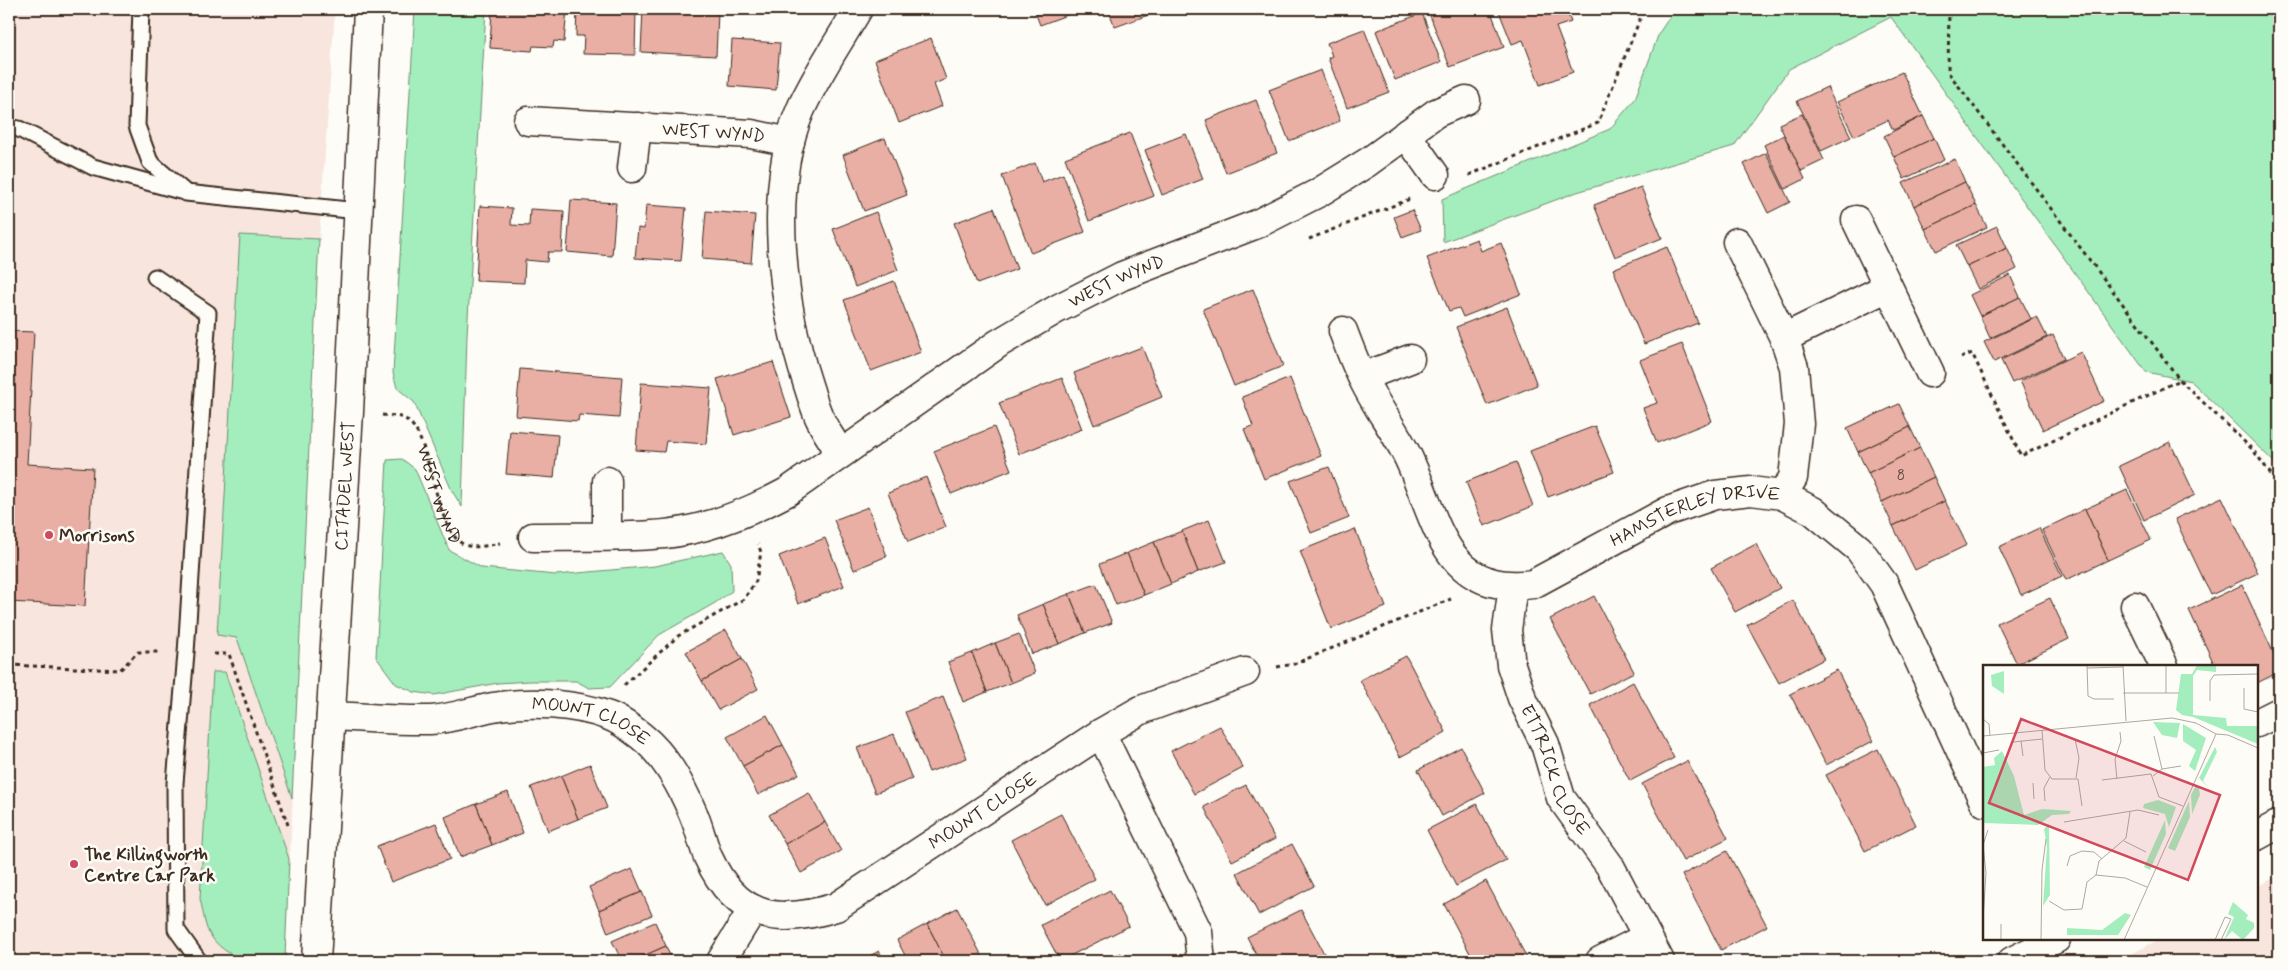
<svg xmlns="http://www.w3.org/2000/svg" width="2288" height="970" font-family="Mynerve,sans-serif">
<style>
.built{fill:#f7e5de}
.green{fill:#a4eebd;stroke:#708c6e}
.building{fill:#e9afa5;stroke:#3b2a1e}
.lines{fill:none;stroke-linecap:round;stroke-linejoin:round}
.service-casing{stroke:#3b2a1e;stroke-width:19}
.minor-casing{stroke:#3b2a1e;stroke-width:31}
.tertiary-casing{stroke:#3b2a1e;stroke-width:31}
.path{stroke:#3b2a1e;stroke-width:3;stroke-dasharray:4 4;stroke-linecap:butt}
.service{stroke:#fdfcf7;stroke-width:15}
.minor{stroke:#fdfcf7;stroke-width:28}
.tertiary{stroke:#fdfcf7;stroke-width:28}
.poi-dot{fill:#d1495b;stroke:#fdfcf7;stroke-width:2}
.labels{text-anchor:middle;stroke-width:5;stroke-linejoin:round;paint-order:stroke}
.number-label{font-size:15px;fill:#664b40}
.street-label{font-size:18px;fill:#3b2a1e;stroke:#fdfcf7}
.poi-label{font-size:18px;font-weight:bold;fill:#3b2a1e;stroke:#fdfcf7;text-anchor:start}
.inset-road{fill:none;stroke:#afa8a0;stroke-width:1}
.view{fill:#d1495b;fill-opacity:0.15;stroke:#d1495b;stroke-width:2.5}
.inset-edge{fill:none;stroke:#3b2a1e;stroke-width:2.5}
</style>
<rect width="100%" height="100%" fill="#fdfcf7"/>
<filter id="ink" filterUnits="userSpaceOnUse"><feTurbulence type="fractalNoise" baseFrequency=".02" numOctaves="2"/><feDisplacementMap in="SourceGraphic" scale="10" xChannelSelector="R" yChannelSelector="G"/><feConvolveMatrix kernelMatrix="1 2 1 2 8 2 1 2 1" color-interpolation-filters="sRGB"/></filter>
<g filter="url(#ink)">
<!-- built -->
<g class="built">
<path d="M9,9H335L319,239L285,961H9Z"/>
<path d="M2279,875V961H2118L2160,939H2257V887Z"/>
</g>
<!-- green -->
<g class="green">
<path d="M415,9H486L467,335L462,507L452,491L414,402L397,388L393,373Z"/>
<path d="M1675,9H2279V467L2191,381L2146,372L1891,17L1789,69L1734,146L1577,192L1443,242L1442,199L1610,129L1635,99L1659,33Z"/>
<path d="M240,235L319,239L292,798L237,638L217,635Z"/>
<path d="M402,459L415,469L449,550L482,568L556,575L655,566L723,551L731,564L732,591L715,603L659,635L610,687L589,688L576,681H530L498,683L434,695L414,692L396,684L376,657L387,460Z"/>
<path d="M213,672H225L289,859L285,958C257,966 225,960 209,933C204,924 203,909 200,899Z"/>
</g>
<!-- building -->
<g class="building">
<path d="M492,9H567L564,42L554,41L553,47L533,46L532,51L490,48Z"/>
<path d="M577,9H636L635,55L583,54L584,36H576Z"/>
<path d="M643,9L718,13L716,56L641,52Z"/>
<path d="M1034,9H1083L1040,25Z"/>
<path d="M1108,9H1149L1151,14L1115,27Z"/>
<path d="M1441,9H1490L1504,47L1450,67L1429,13Z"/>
<path d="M1498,9H1566L1571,22L1556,27L1573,72L1540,85L1523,40L1512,44Z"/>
<path d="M1422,13L1441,62L1395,80L1376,31Z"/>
<path d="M1364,29L1389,92L1347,108L1328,58L1332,56L1327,43Z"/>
<path d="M931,38L946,79L934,84L942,106L899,123L875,60Z"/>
<path d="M732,40L780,43L776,90L729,86Z"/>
<path d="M1321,70L1340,121L1289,141L1269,90Z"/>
<path d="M1902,72L1923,116L1893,130L1888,120L1854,136L1837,102Z"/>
<path d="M1827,87L1851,137L1821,151L1797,101Z"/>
<path d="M1256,100L1277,153L1226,173L1206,120Z"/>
<path d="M1802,114L1824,160L1801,171L1779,124Z"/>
<path d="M1923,116L1934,138L1894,157L1884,136Z"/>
<path d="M1130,133L1154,196L1089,221L1065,158Z"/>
<path d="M1186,134L1203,179L1162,195L1145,150Z"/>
<path d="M1784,135L1805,179L1785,189L1764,145Z"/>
<path d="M885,138L907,195L864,211L843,155Z"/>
<path d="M1934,138L1944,160L1904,179L1894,157Z"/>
<path d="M1766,153L1790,202L1768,213L1744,164Z"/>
<path d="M1955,159L1965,182L1914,206L1903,183Z"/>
<path d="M1035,163L1042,182L1063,174L1085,232L1031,253L1002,176Z"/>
<path d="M1965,182L1976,205L1925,229L1914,206Z"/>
<path d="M1641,187L1662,238L1615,257L1594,205Z"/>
<path d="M571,200L616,203L612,256L567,252Z"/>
<path d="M646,205L686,208L681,261L635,258L638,228L644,229Z"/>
<path d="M1976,205L1987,227L1936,251L1925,229Z"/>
<path d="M480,206L512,208L511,225L529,226L530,209L564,211L562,252H548L547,262L525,260L524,283L476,281Z"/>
<path d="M994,208L1017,269L977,284L954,223Z"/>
<path d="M1412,210L1421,230L1402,237L1394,217Z"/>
<path d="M706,211L755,215L751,263L702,259Z"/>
<path d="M876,212L898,270L855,287L833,229Z"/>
<path d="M1997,226L2007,248L1967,267L1956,245Z"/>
<path d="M1477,239L1481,251L1501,243L1521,294L1463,317L1459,308L1449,311L1427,258Z"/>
<path d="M1667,247L1698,323L1644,344L1613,269Z"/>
<path d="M2007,248L2017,269L1978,289L1967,267Z"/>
<path d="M2010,275L2020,297L1980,316L1970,295Z"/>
<path d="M894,281L921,352L871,371L844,300Z"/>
<path d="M1253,289L1283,366L1234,386L1203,309Z"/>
<path d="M2020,297L2031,319L1990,338L1980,316Z"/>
<path d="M1507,307L1537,385L1487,405L1456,327Z"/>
<path d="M2037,317L2047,337L1994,362L1984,342Z"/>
<path d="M9,331L34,332L27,464L93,468L85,606L9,602Z"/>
<path d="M2053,335L2064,359L2012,383L2001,360Z"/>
<path d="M1682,344L1712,421L1657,443L1643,408L1657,403L1640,360Z"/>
<path d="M1142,347L1162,397L1094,425L1074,373Z"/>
<path d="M2081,352L2104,401L2043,430L2020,381Z"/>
<path d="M773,362L791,417L734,435L717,379Z"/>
<path d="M520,369L622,377L619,418L579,415L578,421L516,416Z"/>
<path d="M1062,378L1082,429L1019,454L999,403Z"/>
<path d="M1290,378L1321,456L1264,479L1244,429L1253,426L1242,397Z"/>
<path d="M641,383L711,388L706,444L666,441L664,452L636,450Z"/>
<path d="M1899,404L1910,427L1858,452L1847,428Z"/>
<path d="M1595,426L1614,472L1548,497L1530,451Z"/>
<path d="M994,427L1011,470L951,494L934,451Z"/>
<path d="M1910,427L1920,448L1868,473L1858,452Z"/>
<path d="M510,431L558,435L554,478L506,474Z"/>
<path d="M2170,442L2195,495L2144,520L2119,466Z"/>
<path d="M1920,448L1934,477L1882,502L1868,473Z"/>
<path d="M1516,462L1533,506L1484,526L1466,482Z"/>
<path d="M1329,467L1349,518L1311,533L1290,481Z"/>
<path d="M926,477L946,527L908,542L888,493Z"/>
<path d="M1934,477L1945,501L1893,526L1882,502Z"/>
<path d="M2127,490L2151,540L2108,560L2085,509Z"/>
<path d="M2222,497L2258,573L2211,595L2175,519Z"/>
<path d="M1945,501L1967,545L1915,570L1893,526Z"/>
<path d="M868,507L887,556L854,570L834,520Z"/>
<path d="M2085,509L2108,560L2066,580L2042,530Z"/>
<path d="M1209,520L1226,562L1198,572L1182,531Z"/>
<path d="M2039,528L2062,576L2021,595L1999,547Z"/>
<path d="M1355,529L1386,607L1331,629L1300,551Z"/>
<path d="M1182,531L1198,572L1171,584L1154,542Z"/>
<path d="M825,538L844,586L798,604L779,556Z"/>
<path d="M1154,542L1171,584L1144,595L1127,553Z"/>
<path d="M1756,544L1780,588L1735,612L1711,568Z"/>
<path d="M1127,553L1144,595L1116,605L1100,564Z"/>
<path d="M1096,584L1112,623L1085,633L1069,594Z"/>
<path d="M2242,585L2279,665V672L2257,683V666H2215L2189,610Z"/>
<path d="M1069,594L1085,633L1059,644L1043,604Z"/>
<path d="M1594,596L1634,672L1590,694L1550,619Z"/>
<path d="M2050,598L2069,639L2017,664L1997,623Z"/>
<path d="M1793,600L1824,659L1779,683L1747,625Z"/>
<path d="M1043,604L1059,644L1032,654L1017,615Z"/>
<path d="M726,630L742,659L702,681L686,652Z"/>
<path d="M1019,634L1035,673L1011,683L995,643Z"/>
<path d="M995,643L1011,683L987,692L972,653Z"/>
<path d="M972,653L987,692L963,702L948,662Z"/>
<path d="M1406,656L1446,732L1400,757L1360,680Z"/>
<path d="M742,659L758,689L718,710L702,681Z"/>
<path d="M1837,670L1873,741L1826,765L1790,694Z"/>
<path d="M1633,682L1674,758L1630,781L1590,705Z"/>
<path d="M943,697L967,758L929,772L905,712Z"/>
<path d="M767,715L783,745L743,766L727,737Z"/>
<path d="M1220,726L1243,768L1194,794L1171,751Z"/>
<path d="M894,734L912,779L875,793L857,748Z"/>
<path d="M783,745L799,774L758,795L743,766Z"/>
<path d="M1461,747L1485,793L1442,816L1418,770Z"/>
<path d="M1878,749L1916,825L1865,851L1826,775Z"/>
<path d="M1687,761L1728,838L1683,861L1642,784Z"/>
<path d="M590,764L607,808L578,819L561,776Z"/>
<path d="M561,776L578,819L548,831L531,787Z"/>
<path d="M1246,785L1275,839L1232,861L1204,807Z"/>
<path d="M508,792L523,833L492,845L476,804Z"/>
<path d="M809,793L825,822L785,844L769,815Z"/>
<path d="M476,804L492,845L460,857L445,817Z"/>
<path d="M1477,804L1506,860L1456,886L1427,830Z"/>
<path d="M1061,814L1095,879L1045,905L1011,840Z"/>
<path d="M825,822L841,851L801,873L785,844Z"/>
<path d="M436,823L450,859L391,882L377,846Z"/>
<path d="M1292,844L1314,886L1259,915L1237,873Z"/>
<path d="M1727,851L1767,926L1721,950L1682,875Z"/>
<path d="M632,869L642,892L599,910L589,887Z"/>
<path d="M1486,881L1527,958L1522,961H1474L1444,904Z"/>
<path d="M1110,890L1129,926L1060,961L1041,925Z"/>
<path d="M642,892L652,915L608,933L599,910Z"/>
<path d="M957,908L983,958L976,961H946L927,924Z"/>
<path d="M1301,910L1328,961H1260L1247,937Z"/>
<path d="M655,922L666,946L632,961H622L612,941Z"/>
<path d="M927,924L946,961H908L897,940Z"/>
<path d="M666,946L672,961H632Z"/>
<path d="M879,951L885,961H860Z"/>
<path d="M1121,953L1126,961H1105Z"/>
</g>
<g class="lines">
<!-- service casing -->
<g class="service-casing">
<g id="service">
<path d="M141,9L137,126L150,162L186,193L358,211"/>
<path d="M9,127L19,129L93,167L180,191"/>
<path d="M155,277L208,313L186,653L175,783L176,929L199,961"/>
</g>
</g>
<!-- minor casing -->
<g class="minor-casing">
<g id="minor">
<path id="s2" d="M528,121L751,134L790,142"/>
<path d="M1406,134L1435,175"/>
<path d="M632,168L637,127"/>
<path d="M1856,220L1930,373"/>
<path d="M1737,242L1784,338L1794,367L1799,424L1793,478L1782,495"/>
<path id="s3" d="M1343,331C1349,347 1355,363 1362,377C1375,405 1394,429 1408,457C1437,518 1443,596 1533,584L1668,511L1715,495L1751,491L1782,495L1813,511L1859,549L1884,584L1984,802"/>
<path d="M1784,338L1888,287"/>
<path d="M1362,377L1410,359"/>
<path d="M840,453C834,442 826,432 821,421C815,410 812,397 808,385C782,306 767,189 800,111C816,75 839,42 858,9"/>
<path d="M607,481V536"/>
<path id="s4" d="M533,537C573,536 613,538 652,535C699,533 746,514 787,492L999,343L1057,309L1122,276L1257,224L1318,193L1368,162L1436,113L1466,100"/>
<path id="s5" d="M1513,586L1507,630L1511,665L1522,698L1545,744L1561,798L1610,866L1660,961"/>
<path d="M2135,606L2164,666"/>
<path id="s6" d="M331,716C364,717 397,721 430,720C451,719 472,711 493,707C529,701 575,703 609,716C620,720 632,729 641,736C665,755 680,783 692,811C699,826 702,842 708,857C736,918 776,926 836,907L1101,733L1141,710L1245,672"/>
<path d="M2257,723L2279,712"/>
<path d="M1101,733L1198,932L1201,961"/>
<path d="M721,961L753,909"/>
<path d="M1600,961L1647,937"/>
</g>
</g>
<!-- tertiary casing -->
<g class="tertiary-casing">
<g id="tertiary">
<path d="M2257,836L2279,824"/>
<path id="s7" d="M316,961L349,412L368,9"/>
<path d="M2012,961L2056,939"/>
</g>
</g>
<!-- path -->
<g class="path">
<path d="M1949,9L1948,72L2180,380L2253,450L2279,485"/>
<path d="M1469,175L1598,123L1644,9"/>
<path d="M1309,239L1410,199"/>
<path d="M1961,358L1972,353L2021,456L2180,380"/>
<path id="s1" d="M382,415C391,416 401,415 408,421C433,440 434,532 465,545C476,549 489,545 500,543"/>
<path d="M214,654H229L288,825"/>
<path d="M9,665L120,670L138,652H158"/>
<path d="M1277,667L1294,664L1451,599"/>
<path d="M624,685L678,636L744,599L756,581L761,552L758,544"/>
</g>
<!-- service -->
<use href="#service" class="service"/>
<!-- minor -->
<use href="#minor" class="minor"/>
<!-- tertiary -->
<use href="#tertiary" class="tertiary"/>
</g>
</g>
<!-- markers -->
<g class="poi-dot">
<circle cx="49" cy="535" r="5"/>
<circle cx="74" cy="864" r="5"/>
</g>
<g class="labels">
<!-- number labels -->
<g class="number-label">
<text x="1901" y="480">8</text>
</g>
<!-- street labels -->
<g class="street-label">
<text dy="6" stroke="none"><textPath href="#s2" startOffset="186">WEST WYND</textPath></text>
<text dy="6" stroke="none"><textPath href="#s4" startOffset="654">WEST WYND</textPath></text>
<text dy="6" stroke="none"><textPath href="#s7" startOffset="476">CITADEL WEST</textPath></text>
<text dy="6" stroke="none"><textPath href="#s1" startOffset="108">WEST WYND</textPath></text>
<text dy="6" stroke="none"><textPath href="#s3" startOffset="519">HAMSTERLEY DRIVE</textPath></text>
<text dy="6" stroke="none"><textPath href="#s6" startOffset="265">MOUNT CLOSE</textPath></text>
<text dy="6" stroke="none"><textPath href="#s5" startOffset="194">ETTRICK CLOSE</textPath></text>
<text dy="6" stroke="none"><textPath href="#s6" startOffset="790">MOUNT CLOSE</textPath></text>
</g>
<!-- poi labels -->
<g class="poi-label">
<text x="59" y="541">Morrisons</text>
<text x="84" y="860">The Killingworth<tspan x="84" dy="21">Centre Car Park</tspan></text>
</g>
</g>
<!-- overview -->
<g transform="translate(1983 665)">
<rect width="275" height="275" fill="#fdfcf7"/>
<path d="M214,0H233V7L214,5L210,11V50L243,53L244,61H275V79L210,52L199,50L193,45L198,9H209ZM21,6V29L9,21L8,10ZM170,57L197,58L194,73L179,70ZM200,59L223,73L212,106L206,101L213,85L200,76ZM232,82L234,87L220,116L226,123L216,113ZM19,86L31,111L41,150L59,144L88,146L86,149L69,150L55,160L0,158V102L12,100L11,93ZM212,122L216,123L217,130L209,149L208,130ZM175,135L193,142L186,162L182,149L160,143L161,139ZM206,136L207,152L192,186L185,183ZM182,155L183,169L167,205L161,202ZM66,159L67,230L60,241L64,182L61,164ZM250,237L265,250L263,254L271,258V263L260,275L249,266L241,275L251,252L245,249ZM142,248L148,250L135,270H84V263L119,265Z" fill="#a4eebd"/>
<path class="inset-road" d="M104,0L105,31L111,34H131M140,0L143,56M104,3L140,2M261,23V44L275,47M140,28H196M183,28V0M227,36V16L231,10L275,9M0,54L6,59L7,70M59,65L62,105L69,114H95L99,141M0,71L189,53L213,58L233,69L245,70L275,83M171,71L179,104M92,74L96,93L93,113M38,76L40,91M30,77L59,74M0,88L16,85M170,111L179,104L198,101M134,114L132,94L138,76L137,67M119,115L168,109L176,132L200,141M50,118L51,134M62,136L61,123L67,112M81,157L155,145L176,150M141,176L163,187M0,180L3,208L0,255M0,180L5,165M84,201L87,191L99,186L111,187L119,194M113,210L116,196L143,173L147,147M66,236L81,245L99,244L104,217L113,210L142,213L164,222M18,275V259M58,275L59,205L63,174M141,275L233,69M232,275L242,252L248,254L238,275"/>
<path class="view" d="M38,54L237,130L205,215L6,138Z"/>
<rect width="275" height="275" class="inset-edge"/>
</g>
<!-- margin -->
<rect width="2288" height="970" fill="none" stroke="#fdfcf7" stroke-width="30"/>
<rect x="15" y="15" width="2258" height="940" fill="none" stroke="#3b2a1e" stroke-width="2" filter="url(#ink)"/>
</svg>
